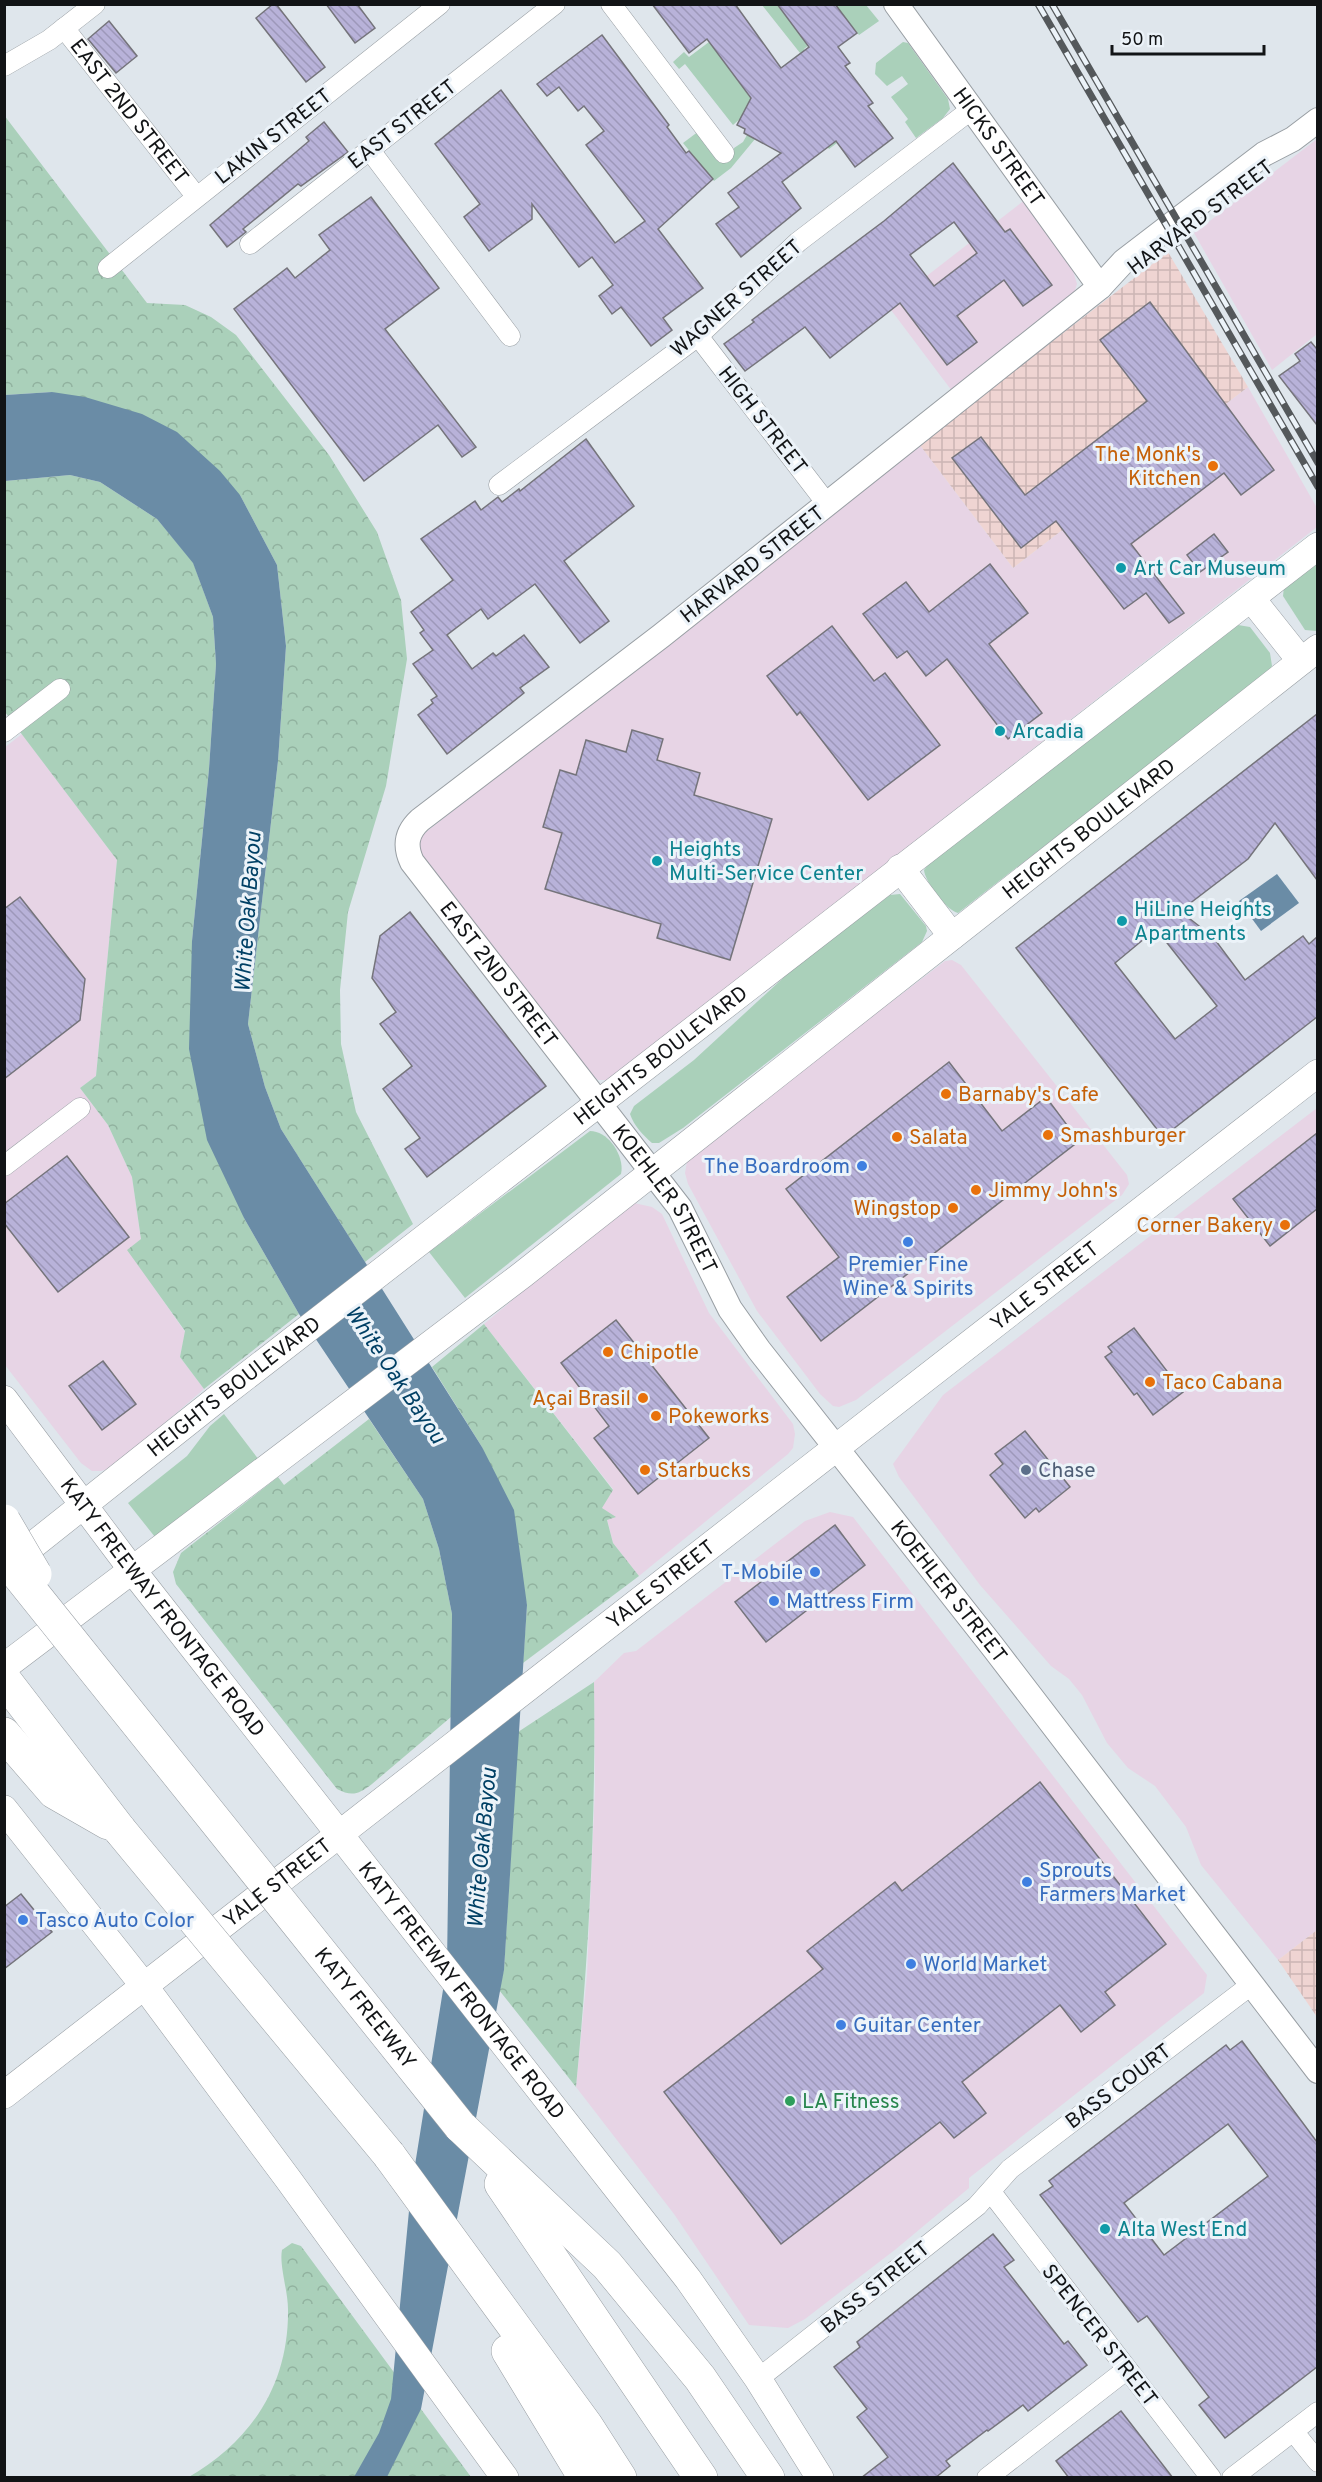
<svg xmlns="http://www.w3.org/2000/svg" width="1322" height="2482" font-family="Overpass,sans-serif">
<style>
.commercial{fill:#e7d4e5}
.industrial{fill:url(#industrial-grid)}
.green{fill:#aad0ba}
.park{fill:url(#park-crowns)}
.water{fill:#6a8ca6}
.building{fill:url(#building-back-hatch);stroke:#75747b;stroke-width:1.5;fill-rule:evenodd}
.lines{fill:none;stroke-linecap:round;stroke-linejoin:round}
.minor-casing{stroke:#989ea3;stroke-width:21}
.tertiary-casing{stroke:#989ea3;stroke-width:26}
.secondary-casing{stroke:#989ea3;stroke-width:28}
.motorway-casing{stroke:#989ea3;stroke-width:34}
.minor{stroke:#fff;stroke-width:20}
.tertiary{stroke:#fff;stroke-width:24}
.secondary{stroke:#fff;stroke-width:27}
.motorway{stroke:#fff;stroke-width:33}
.rail-casing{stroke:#54585b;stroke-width:7}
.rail{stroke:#ecf3f9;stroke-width:4.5;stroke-dasharray:14;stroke-linecap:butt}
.motorway-bridge-casing{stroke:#989ea3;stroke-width:34;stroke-linecap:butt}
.motorway-bridge{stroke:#fff;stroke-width:33}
.food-dot{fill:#e8710a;stroke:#ecf3f9;stroke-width:2}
.culture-dot{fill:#0f9aa8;stroke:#ecf3f9;stroke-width:2}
.shop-dot{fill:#3f7fe0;stroke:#ecf3f9;stroke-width:2}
.service-dot{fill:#5c6f8a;stroke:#ecf3f9;stroke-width:2}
.leisure-dot{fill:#2e9e5b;stroke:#ecf3f9;stroke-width:2}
.labels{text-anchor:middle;stroke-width:6;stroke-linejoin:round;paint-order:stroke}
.street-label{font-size:21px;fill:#121416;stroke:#ecf3f9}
.food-label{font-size:21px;fill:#c56008;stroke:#ecf3f9;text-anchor:start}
.culture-label{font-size:21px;fill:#0d838f;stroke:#ecf3f9;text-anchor:start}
.shop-label{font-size:21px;fill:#366cbe;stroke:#ecf3f9;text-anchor:start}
.service-label{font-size:21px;fill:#4e5e75;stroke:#ecf3f9;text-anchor:start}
.leisure-label{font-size:21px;fill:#27864d;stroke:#ecf3f9;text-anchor:start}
.water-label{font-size:22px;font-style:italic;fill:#014065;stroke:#ecf3f9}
</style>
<defs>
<pattern id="industrial-grid" width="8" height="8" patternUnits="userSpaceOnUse" patternTransform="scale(1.5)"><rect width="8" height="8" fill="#efd4d2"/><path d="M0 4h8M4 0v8" fill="none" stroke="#ccb5b4"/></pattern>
<pattern id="park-crowns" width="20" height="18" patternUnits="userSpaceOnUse" patternTransform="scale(1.5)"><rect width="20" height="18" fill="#aad0ba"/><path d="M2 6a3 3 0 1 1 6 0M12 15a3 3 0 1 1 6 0" fill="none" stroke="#91b29f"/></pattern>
<pattern id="building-back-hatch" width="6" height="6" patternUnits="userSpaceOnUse" patternTransform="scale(1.5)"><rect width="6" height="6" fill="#b8b2d9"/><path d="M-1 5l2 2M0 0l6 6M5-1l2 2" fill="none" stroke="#9d98ba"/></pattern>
</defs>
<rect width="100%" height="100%" fill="#dfe6ec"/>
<!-- commercial -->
<g class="commercial">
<path d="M1317,139V334L1272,370L1194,233Z"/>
<path d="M1026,199L1071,264L1077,284L1074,293L952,391L888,306Z"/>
<path d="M1248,387L1317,508V527L609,1080H598L591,1074L420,853L418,845L421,836L919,444L1013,568Z"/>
<path d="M22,734L117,860L96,1076L80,1088L108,1125L132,1177L141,1239L128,1250L185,1332L180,1357L204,1389L114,1467L101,1471H92L81,1463L5,1365L4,748Z"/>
<path d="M952,960L961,965L1127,1175L1129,1184L1122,1195L856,1400L839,1407L833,1406L820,1394L757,1311L688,1184L685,1173L687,1162L694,1152L945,961Z"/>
<path d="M1317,1108V1930L1278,1960L1201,1865L1186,1827L1155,1786L1128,1768L1107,1743L1082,1695L1069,1679L1051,1666L980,1585L899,1477L893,1464L943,1395Z"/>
<path d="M634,1203L652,1207L662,1214L709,1313L793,1424L795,1434L793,1448L788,1454L639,1576L613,1543L607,1519L615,1517L601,1508L613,1489L484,1324L615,1214Z"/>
<path d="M830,1512L853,1517L1207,1975L1204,1993L969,2178V2188L896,2249L805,2319L788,2328L749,2325L674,2214L576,2087L587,1975L595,1789L594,1682L624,1653L636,1651L805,1521Z"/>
</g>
<!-- industrial -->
<g class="industrial">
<path d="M1168,252L1248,387L1013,568L919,444Z"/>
<path d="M1317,1930V2017L1278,1960Z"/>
</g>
<!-- green -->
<g class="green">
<path d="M762,5H777L798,31L831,13L838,5H866L879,21L859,35L840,11L824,33L804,49L811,59L808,94L845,66L849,70L819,93L837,143L829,149L798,107L779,69L800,53Z"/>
<path d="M709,42L749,96L755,92L742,117L733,125L685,64L679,69L673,62L684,52L689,57Z"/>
<path d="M903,42L908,43L948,99L950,109L943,118L916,138L905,122L908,119L891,97L908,84L902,76L887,86L875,74L876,63Z"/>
<path d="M699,131L732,153L734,148L743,142L747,135L755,139L731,168L714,181L683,143Z"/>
<path d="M1317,560V631L1305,630L1283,596L1284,587Z"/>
<path d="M1238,625L1250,627L1270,653L1272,666L1268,672L958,913C947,911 925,882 924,870L928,865Z"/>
<path d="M900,894L926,926L927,931L922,942L683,1128L659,1143H652C643,1135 634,1126 630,1114L634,1106L694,1060L794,968L890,895Z"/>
<path d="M590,1131C609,1131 625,1157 621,1174L465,1298L429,1252Z"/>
<path d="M224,1414L259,1460L155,1537L128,1503L187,1456L210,1426Z"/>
</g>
<!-- park -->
<g class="park">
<path d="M4,115L147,303L185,305L211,317L236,335L329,455L377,532L401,600L407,659L386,786L348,912L340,990L341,1044L356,1112L413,1224L365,1262L281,1129L265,1087L248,1024L278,761L286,646L277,565L240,495L52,392L5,395Z"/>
<path d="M70,475L100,482L157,519L193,562L213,617L216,664L209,769L192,941L244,1218L299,1314L204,1389L180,1357L185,1331L127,1250L141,1239L132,1177L108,1125L80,1088L96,1076L117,860L5,712V481Z"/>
<path d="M484,1324L613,1490L602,1508L616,1517L607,1520L613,1543L639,1576L523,1663L527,1605L482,1447L432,1367Z"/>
<path d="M369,1419L423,1499L439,1549L452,1614L451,1717L372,1784C359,1794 352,1797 337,1789L176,1584L173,1572L181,1553L278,1477L284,1485Z"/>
<path d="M594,1682C596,1817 589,1952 576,2087L499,1990L504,1969L518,1732Z"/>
<path d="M292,2243L301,2246L471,2477L187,2478C252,2441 289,2384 288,2309C288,2291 279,2265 282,2250Z"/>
</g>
<!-- water -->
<g class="water">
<path d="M52,392L85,397L142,414L177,432L220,471L240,495L277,565L286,646L278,761L248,1024L265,1087L281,1129L482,1447L514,1510L527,1605L504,1970L421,2409L387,2477H354L379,2433L391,2399L411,2190L447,1965L452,1614L439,1549L423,1499L299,1314L244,1218L207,1140L189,1049L192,941L209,769L216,664L213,617L193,563L157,519L100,482L70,475L5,481V395Z"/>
<path d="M1277,874L1299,903L1261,931L1239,901Z"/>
</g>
<!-- building -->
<g class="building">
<path d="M273,4H276L325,67L306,82L256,18Z"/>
<path d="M326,4H357L375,28L355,43Z"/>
<path d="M652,4H735L781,68L809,47L777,4H835L857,33L838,47L850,63L845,66L873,103L868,106L893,138L855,167L836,141L782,182L801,208L741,257L716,224L739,207L728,193L781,153L744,133L745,129L737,125L751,98L707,39L689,53Z"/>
<path d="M109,21L137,56L116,73L88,39Z"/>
<path d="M602,35L669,125L667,127L686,153L689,151L713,179L658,229L703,288L663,318L672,330L651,346L621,307L612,314L599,296L613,285L592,257L579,267L532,204V219L489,251L464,217L480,204L435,144L501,90L615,243L645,221L586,145L604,131L584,106L578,111L559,87L547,96L537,84Z"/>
<path d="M324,122L348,152L301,186L298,184L243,229L246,232L227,247L210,225L309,141L306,137Z"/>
<path d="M953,163L1005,232L1010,229L1052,285L1023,306L1004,280L957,316L977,342L947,365L900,303L830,358L805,327L745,371L724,344L754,322L752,320L884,221ZM954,222L977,253L934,286L910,255Z"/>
<path d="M371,197L439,288L385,329L476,447L462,457L438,425L364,481L234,309L287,268L295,278L330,250L319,235Z"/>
<path d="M1150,302L1274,470L1241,495L1224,473L1131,544L1184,613L1169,623L1146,593L1124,609L1056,521L1021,548L952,458L981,437L1025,495L1147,401L1100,340Z"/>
<path d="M1311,342L1316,348L1317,347V425L1279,376L1300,361L1295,354Z"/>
<path d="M586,439L634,506L564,561L609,621L580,643L535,584L488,619L481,609L447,635L472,669L493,653L496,656L524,635L549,667L520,688L524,693L447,754L418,715L433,703L431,700L437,696L413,664L433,650L420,633L424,630L411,612L453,580L421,539L475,501L481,510L498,497L502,502L519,489L520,491Z"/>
<path d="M1214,534L1228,552L1200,572L1187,555Z"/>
<path d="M990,564L1028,613L989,644L1042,713L1008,739L947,659L926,676L907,651L897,658L863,614L906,582L929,612Z"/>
<path d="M832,626L874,681L885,673L940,745L868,800L800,712L797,715L767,676Z"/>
<path d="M1317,714V880L1275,823L1248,859L1180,911L1213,937L1245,980L1303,936L1309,944L1317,937V1017L1163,1137L1016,948ZM1156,929L1217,1006L1175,1039L1115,963Z"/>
<path d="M632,730L663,739L657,760L700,773L694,795L772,819L730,960L657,938L661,924L545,889L562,833L543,827L560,770L576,775L586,740L626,752Z"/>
<path d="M20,897L85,979L80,1020L4,1079V909Z"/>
<path d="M410,912L546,1086L427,1177L405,1149L420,1138L383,1089L412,1066L380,1024L396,1012L372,978L380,936Z"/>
<path d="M949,1062L1002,1131L1046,1097L1079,1141L821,1341L787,1297L839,1257L786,1189Z"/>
<path d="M1317,1133V1209L1270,1246L1233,1199Z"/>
<path d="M67,1156L129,1237L58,1292L4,1223V1204Z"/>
<path d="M616,1320L709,1438L638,1494L594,1438L609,1426L561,1363Z"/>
<path d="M1134,1328L1183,1392L1153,1415L1137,1393L1134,1395L1105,1357L1112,1352L1108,1347Z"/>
<path d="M103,1361L136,1404L102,1430L69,1386Z"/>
<path d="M1025,1431L1070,1487L1039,1512L1036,1508L1025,1518L990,1475L1003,1464L995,1454Z"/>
<path d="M835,1525L865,1565L766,1642L735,1602Z"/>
<path d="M1040,1782L1166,1944L1105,1992L1115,2005L1081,2032L1060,2005L962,2082L986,2113L954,2138L940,2122L781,2244L664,2092L823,1969L807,1951L895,1882L902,1891Z"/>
<path d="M21,1894L52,1932L4,1969V1907Z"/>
<path d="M1242,2041L1317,2142V2367L1225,2438L1199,2405L1209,2397L1147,2316L1138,2322L1040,2195L1053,2186L1049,2181L1226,2045L1230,2050ZM1228,2124L1268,2176L1164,2255L1124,2203Z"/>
<path d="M993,2234L1014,2260L1004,2267L1064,2344L1068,2341L1087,2365L1028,2411L1023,2405L988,2431L987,2430L946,2461L950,2466L935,2478H861L888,2457L857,2417L867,2409L834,2367L860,2347L857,2342Z"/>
<path d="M1121,2411L1173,2478H1069L1056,2461Z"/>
</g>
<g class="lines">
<!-- minor casing -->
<g class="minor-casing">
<g id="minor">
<path d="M611,4L724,153"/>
<path id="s1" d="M64,28L196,196"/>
<path d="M4,66L49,40L95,4"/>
<path d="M369,149L510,336"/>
<path d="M250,244L555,4"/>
<path d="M108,268L440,4"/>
<path d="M698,336L828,505"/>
<path d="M499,485L698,336L798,242L972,109"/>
<path d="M4,732L60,689"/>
<path d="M4,1166L80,1108"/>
<path d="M991,2192L1211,2478"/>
<path d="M758,2379L977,2206L1010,2169L1251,1985"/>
<path d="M1293,2431L1318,2462"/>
<path d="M987,2478L1126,2370"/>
<path d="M1232,2478L1318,2412"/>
</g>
</g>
<!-- tertiary casing -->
<g class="tertiary-casing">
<g id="tertiary">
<path id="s2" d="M896,4L1100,287"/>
<path id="s3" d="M1318,120L1293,139L1264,154L1167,228L1124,261L1100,287L661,636L420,820C407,832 404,845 412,862L680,1208L730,1309L759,1350L993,1647L1318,2071"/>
</g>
</g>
<!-- secondary casing -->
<g class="secondary-casing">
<g id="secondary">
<path d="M1251,598L1301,661"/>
<path d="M900,868L952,936"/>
<path id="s4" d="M4,1399L133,1571L688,2279L758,2379L820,2478"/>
<path id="s5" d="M8,1565L222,1395L1318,546"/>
<path id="s6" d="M4,1667L522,1275L1318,648"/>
<path d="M4,1809L145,1987L288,2179L505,2478"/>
<path id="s7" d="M4,2095L1318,1073"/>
</g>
</g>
<!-- motorway casing -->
<g class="motorway-casing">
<g id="motorway">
<path d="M4,1679L120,1830"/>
<path d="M4,1734L54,1792L108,1823"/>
<path d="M460,2126L607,2265L700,2378L768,2478"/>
<path d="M389,2155L586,2425L620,2478"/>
<path d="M501,2184L701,2478"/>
<path d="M508,2351L585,2478"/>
</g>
</g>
<!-- minor -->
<use href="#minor" class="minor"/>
<!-- tertiary -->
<use href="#tertiary" class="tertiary"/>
<!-- secondary -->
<use href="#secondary" class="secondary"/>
<!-- motorway -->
<use href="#motorway" class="motorway"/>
<!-- rail casing -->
<g class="rail-casing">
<g id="rail">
<path d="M1038,4L1318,487"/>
<path d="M1052,4L1318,463"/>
</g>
</g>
<!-- rail -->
<use href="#rail" class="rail"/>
<!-- motorway-bridge casing -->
<g class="motorway-bridge-casing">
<g id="motorway-bridge">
<path d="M4,1521L35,1574"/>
<path id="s8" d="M4,1557L460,2126"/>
<path d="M120,1830L389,2155"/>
</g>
</g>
<!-- motorway-bridge -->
<use href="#motorway-bridge" class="motorway-bridge"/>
</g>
<!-- markers -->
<g class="food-dot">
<circle cx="1213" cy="466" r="6"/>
<circle cx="946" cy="1094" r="6"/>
<circle cx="1048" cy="1135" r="6"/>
<circle cx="897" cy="1137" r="6"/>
<circle cx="976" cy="1190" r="6"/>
<circle cx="953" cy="1208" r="6"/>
<circle cx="1285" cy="1225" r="6"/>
<circle cx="608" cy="1352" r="6"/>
<circle cx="1150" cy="1382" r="6"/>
<circle cx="643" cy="1398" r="6"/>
<circle cx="656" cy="1416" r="6"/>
<circle cx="645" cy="1470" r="6"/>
</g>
<g class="culture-dot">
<circle cx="1121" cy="568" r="6"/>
<circle cx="1000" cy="731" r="6"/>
<circle cx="657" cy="861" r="6"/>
<circle cx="1122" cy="921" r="6"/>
<circle cx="1105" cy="2229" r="6"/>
</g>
<g class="shop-dot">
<circle cx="862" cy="1166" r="6"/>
<circle cx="908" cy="1242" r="6"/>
<circle cx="815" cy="1572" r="6"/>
<circle cx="774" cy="1601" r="6"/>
<circle cx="1027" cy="1882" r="6"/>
<circle cx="23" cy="1920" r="6"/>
<circle cx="911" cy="1964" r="6"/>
<circle cx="841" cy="2025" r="6"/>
</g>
<circle class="service-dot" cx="1026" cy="1470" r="6"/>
<circle class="leisure-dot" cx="790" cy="2101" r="6"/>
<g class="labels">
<!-- street labels -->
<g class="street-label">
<text dy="7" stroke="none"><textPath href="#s1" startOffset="106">EAST 2ND STREET</textPath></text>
<text transform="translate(402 124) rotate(-38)" y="7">EAST STREET</text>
<text transform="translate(273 136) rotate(-38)" y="7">LAKIN STREET</text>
<text dy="7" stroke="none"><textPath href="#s2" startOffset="176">HICKS STREET</textPath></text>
<text transform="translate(1200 217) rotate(-37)" y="7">HARVARD STREET</text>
<text transform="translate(736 298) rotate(-41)" y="7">WAGNER STREET</text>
<text transform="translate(763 420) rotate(52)" y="7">HIGH STREET</text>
<text transform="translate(752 564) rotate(-38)" y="7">HARVARD STREET</text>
<text dy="7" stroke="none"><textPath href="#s6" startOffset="1371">HEIGHTS BOULEVARD</textPath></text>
<text dy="7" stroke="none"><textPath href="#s3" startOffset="1328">EAST 2ND STREET</textPath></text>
<text dy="7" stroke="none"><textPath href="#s5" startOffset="828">HEIGHTS BOULEVARD</textPath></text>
<text dy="7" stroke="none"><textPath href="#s3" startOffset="1608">KOEHLER STREET</textPath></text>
<text dy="7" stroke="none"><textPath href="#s7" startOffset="1318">YALE STREET</textPath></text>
<text dy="7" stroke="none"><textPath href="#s5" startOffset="288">HEIGHTS BOULEVARD</textPath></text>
<text dy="7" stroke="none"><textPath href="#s7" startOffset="832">YALE STREET</textPath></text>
<text dy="7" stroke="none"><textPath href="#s3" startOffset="2094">KOEHLER STREET</textPath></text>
<text dy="7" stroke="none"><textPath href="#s4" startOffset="262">KATY FREEWAY FRONTAGE ROAD</textPath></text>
<text dy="7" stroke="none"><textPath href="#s7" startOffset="346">YALE STREET</textPath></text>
<text dy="7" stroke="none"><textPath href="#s4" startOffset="748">KATY FREEWAY FRONTAGE ROAD</textPath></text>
<text dy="7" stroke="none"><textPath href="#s8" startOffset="578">KATY FREEWAY</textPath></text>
<text transform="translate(1118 2086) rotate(-37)" y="7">BASS COURT</text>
<text transform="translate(875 2287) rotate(-39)" y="7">BASS STREET</text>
<text transform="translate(1100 2335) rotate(52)" y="7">SPENCER STREET</text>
</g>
<!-- food labels -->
<g class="food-label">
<text x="1201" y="461" text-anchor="end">The Monk's<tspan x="1201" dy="24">Kitchen</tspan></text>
<text x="958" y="1101">Barnaby's Cafe</text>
<text x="1060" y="1142">Smashburger</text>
<text x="909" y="1144">Salata</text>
<text x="988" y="1197">Jimmy John's</text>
<text x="941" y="1215" text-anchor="end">Wingstop</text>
<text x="1273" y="1232" text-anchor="end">Corner Bakery</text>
<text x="620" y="1359">Chipotle</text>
<text x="1162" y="1389">Taco Cabana</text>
<text x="631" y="1405" text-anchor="end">Açai Brasil</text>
<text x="668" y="1423">Pokeworks</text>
<text x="657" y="1477">Starbucks</text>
</g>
<!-- culture labels -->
<g class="culture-label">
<text x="1133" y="575">Art Car Museum</text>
<text x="1012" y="738">Arcadia</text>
<text x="669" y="856">Heights<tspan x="669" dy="24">Multi-Service Center</tspan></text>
<text x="1134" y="916">HiLine Heights<tspan x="1134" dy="24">Apartments</tspan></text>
<text x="1117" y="2236">Alta West End</text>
</g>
<!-- shop labels -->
<g class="shop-label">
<text x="850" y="1173" text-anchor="end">The Boardroom</text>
<text x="908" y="1271" text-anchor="middle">Premier Fine<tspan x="908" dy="24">Wine &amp; Spirits</tspan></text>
<text x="803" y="1579" text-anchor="end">T-Mobile</text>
<text x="786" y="1608">Mattress Firm</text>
<text x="1039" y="1877">Sprouts<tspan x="1039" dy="24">Farmers Market</tspan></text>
<text x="35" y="1927">Tasco Auto Color</text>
<text x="923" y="1971">World Market</text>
<text x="853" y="2032">Guitar Center</text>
</g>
<!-- service labels -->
<g class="service-label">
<text x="1038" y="1477">Chase</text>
</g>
<!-- leisure labels -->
<g class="leisure-label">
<text x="802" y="2108">LA Fitness</text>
</g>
<!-- water labels -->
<g class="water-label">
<text transform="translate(247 912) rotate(-86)" y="8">White Oak Bayou</text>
<text transform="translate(396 1374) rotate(56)" y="8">White Oak Bayou</text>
<text transform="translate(481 1848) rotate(-85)" y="8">White Oak Bayou</text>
</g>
</g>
<!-- border -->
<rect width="1322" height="2482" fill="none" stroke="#121416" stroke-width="12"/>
<!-- scale -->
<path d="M1112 45v9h152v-9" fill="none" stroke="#121416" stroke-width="3"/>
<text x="1121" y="45" font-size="18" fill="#121416" stroke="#ecf3f9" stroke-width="4.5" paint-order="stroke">50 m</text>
</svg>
